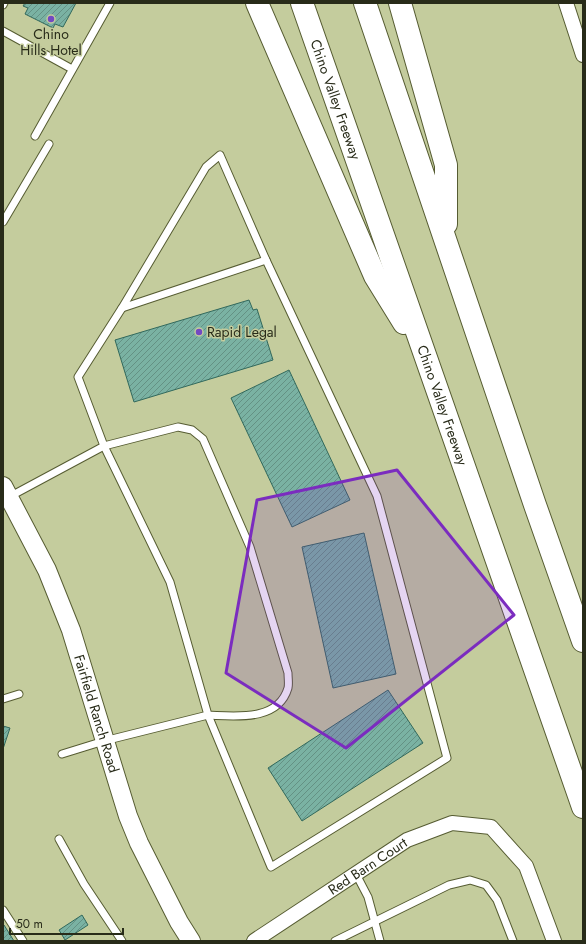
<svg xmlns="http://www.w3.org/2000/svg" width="586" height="944" font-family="Jost,sans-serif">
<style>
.building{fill:url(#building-hatch);stroke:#32695c}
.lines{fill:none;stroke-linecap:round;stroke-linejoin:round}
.service-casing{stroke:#565c32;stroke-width:9}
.minor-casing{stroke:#565c32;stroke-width:16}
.tertiary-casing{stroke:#565c32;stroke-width:20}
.motorway-casing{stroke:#565c32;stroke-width:24}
.service{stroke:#fff;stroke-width:7}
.minor{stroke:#fff;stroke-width:14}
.tertiary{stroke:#fff;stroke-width:18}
.motorway{stroke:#fff;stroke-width:22}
.marked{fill:#7b2cbf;fill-opacity:0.2;stroke:#7b2cbf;stroke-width:3;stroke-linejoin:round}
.poi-dot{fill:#7349c2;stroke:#c4cc9d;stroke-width:1.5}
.labels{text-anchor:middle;stroke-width:3;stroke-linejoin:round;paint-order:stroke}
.poi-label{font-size:14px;fill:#282b19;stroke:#c4cc9d}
.street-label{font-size:14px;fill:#282b19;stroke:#c4cc9d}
</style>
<defs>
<pattern id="building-hatch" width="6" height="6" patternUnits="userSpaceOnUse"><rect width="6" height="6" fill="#7ab2a3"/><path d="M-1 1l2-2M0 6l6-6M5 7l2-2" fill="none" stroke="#649184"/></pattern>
</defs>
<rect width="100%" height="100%" fill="#c4cc9d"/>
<!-- building -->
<g class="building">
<path d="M25,3H76L63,27L55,24L53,28L25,14L28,8L23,6Z"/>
<path d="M249,300L253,310L257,309L273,360L134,402L115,340Z"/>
<path d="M289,370L350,500L292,527L231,398Z"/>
<path d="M364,533L396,674L333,688L302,547Z"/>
<path d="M388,690L423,743L302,821L268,768Z"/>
<path d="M3,726L10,728L3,749Z"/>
<path d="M82,915L88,925L65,940L59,930Z"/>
<path d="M3,925H4L14,941H3Z"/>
</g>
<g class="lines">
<!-- service casing -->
<g class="service-casing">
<g id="service">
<path d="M3,5L4,3"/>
<path d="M3,31L72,69"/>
<path d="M35,136L110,3"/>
<path d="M3,222L49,144"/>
<path d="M122,308L266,260"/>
<path d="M178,427L192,430L203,439L250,547L288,673C288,678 289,684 288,688C278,722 235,716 208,715L170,582L104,446Z"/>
<path d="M9,497L104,446L78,377L122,308L206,167L220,155L266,260L377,496L447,758L271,867L208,715L104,741L62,754"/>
<path d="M3,699L19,694"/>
<path d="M59,839L84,884L122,941"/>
<path d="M356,874L368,897L380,941"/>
<path d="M3,910L23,941"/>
<path d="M335,941L449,885L470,880L486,885L497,900L513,941"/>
</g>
</g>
<!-- minor casing -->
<g class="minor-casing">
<g id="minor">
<path d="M566,3L583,55"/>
<path id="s1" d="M254,941L407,840L452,823L491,827L526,866L554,941"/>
</g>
</g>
<!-- tertiary casing -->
<g class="tertiary-casing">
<g id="tertiary">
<path id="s2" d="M3,486L47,570L71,630L120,790L128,816L139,843L179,922L191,941"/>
</g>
</g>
<!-- motorway casing -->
<g class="motorway-casing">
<g id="motorway">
<path d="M257,3L375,276L404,323"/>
<path id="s3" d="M302,3L583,807"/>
<path d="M365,3L535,505L583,641"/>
<path d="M400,3L446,165V224"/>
</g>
</g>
<!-- service -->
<use href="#service" class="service"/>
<!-- minor -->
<use href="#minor" class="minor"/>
<!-- tertiary -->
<use href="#tertiary" class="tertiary"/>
<!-- motorway -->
<use href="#motorway" class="motorway"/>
</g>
<!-- marked area -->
<path class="marked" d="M397,470L514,615L346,748L226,673L257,500Z"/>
<!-- markers -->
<g class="poi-dot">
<circle cx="51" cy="19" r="4"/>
<circle cx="199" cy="332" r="4"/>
</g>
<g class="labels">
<!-- poi labels -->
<g class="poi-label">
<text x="51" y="39">Chino<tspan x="51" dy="16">Hills Hotel</tspan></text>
<text x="207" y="337" text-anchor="start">Rapid Legal</text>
</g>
<!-- street labels -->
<g class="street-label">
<text dy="5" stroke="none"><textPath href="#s3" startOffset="102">Chino Valley Freeway</textPath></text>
<text dy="5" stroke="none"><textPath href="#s3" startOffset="426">Chino Valley Freeway</textPath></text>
<text dy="5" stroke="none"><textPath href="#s2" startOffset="247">Fairfield Ranch Road</textPath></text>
<text dy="5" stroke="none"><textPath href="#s1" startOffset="136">Red Barn Court</textPath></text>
</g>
</g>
<!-- border -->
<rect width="586" height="944" fill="none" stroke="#282b19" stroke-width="8"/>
<!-- scale -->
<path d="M10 928v6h113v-6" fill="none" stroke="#282b19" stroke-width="2"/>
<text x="16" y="928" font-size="12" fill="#282b19" stroke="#c4cc9d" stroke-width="3" paint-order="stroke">50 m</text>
</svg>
